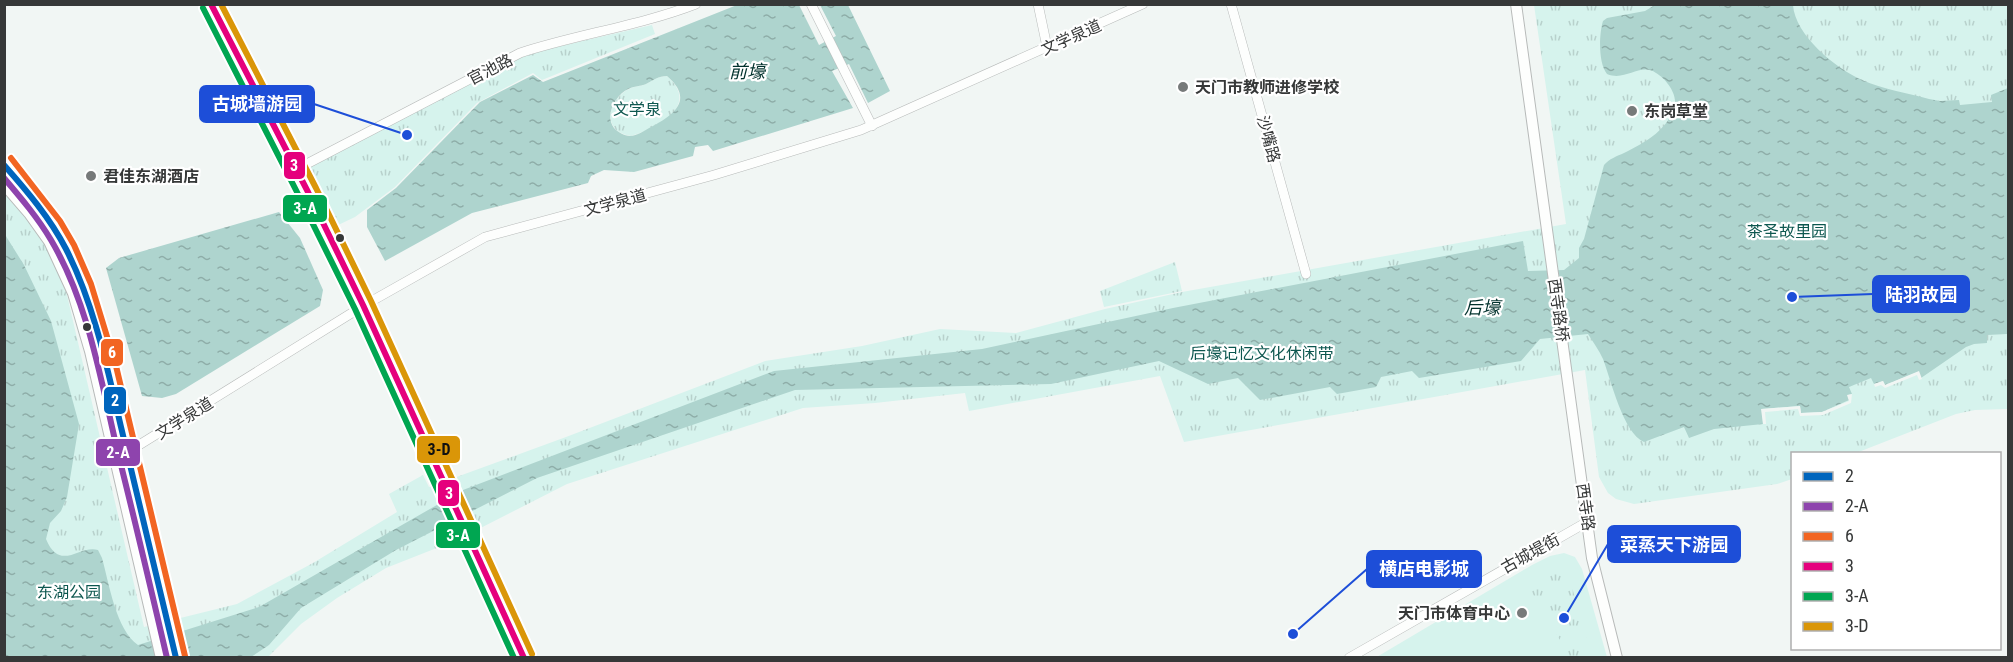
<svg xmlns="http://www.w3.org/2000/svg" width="2013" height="662" font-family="'Roboto Condensed','Noto Sans SC',sans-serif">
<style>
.grass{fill:#d6f3ed}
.park{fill:url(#park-tufts)}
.water{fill:url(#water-ripples);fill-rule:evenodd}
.pier{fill:#f1f6f4}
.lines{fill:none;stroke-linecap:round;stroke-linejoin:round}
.minor-casing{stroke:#b7bab9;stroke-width:10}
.tertiary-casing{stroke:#b7bab9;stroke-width:12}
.secondary-casing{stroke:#b7bab9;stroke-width:14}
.minor{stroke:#fdfefd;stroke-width:9}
.tertiary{stroke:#fdfefd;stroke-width:10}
.secondary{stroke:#fdfefd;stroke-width:12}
.bus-1-casing{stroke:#fff;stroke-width:10}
.bus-2-casing{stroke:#fff;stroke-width:10}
.bus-3-casing{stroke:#fff;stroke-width:10}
.bus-4-casing{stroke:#fff;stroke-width:10}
.bus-5-casing{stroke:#fff;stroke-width:10}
.bus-6-casing{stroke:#fff;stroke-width:10}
.bus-1{stroke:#0065bd;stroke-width:6}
.bus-2{stroke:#8e44ad;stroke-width:6}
.bus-3{stroke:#f26522;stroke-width:6}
.bus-4{stroke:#e5007d;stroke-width:6}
.bus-5{stroke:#00a651;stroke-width:6}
.bus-6{stroke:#da9608;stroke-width:6}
.poi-dot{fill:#777a7a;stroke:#fff;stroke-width:2}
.bus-dot{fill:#363838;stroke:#fff;stroke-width:2}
.labels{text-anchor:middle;stroke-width:4.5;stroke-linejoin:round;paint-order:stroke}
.street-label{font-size:16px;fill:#363838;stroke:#fff}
.poi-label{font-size:16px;font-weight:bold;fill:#363838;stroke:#fff;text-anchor:start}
.park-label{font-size:16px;fill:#0d574f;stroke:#fff}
.water-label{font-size:18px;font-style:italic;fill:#00312c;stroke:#fff}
.leader{fill:none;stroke:#1d4ed8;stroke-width:2}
.callout-dot{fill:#1d4ed8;stroke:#fff;stroke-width:2}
.callout{fill:#1d4ed8;stroke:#1d4ed8;stroke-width:2}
.callout-label{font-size:18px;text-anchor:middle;font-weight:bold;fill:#fff}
.line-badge{stroke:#fff;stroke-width:2}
.badge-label{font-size:16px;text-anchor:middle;font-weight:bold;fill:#fff}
.pale-badge-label{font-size:16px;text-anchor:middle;font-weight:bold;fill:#111}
</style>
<defs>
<pattern id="park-tufts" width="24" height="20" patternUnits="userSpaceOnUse" patternTransform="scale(1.5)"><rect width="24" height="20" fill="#d6f3ed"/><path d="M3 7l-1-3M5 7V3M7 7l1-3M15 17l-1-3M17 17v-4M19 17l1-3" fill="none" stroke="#b8d1cc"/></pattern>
<pattern id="water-ripples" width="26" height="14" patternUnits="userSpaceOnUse" patternTransform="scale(1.5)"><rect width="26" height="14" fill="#aed4ce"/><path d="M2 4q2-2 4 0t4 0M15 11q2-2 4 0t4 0" fill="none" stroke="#8eada8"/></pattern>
</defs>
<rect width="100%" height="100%" fill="#f1f6f4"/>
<!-- grass -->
<path class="grass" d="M1564,553L1575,557L1582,569L1607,657L1375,658L1532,565L1550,556Z"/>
<!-- park -->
<g class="park">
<path d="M1534,5H2008V409L1975,410L1956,414L1856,453L1792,454V479L1777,484L1634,504L1616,499L1608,493L1599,477L1585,370L1184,442L1160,376L969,411L965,393L875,403L803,408L567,484L457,540L386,568L337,598L301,624L268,657H5L4,188L33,224L51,254L67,295L144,627L237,604L313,563L397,512L389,494L423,475L429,487L566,437L765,361L862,346L940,329L1016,333L1105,309L1182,292L1566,224Z"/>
<path d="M652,25L655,34L542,80L533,73L477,103L395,187L355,217L334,227L306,168L526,54Z"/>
<path d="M667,76C701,106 658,128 631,136C604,132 606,106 624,92C631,86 638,87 646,84C654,80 658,76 667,76Z"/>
<path d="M1175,262L1182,291L1104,307L1100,291Z"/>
<path d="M1557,565L1562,566L1568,573L1591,655L1585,657H1570L1525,581Z"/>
</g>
<!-- water -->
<g class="water">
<path d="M737,5H799L819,45L836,36L820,5H848L890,91L868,103L849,64L832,71L853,108L713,151L708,145L695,147L693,156L634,172L604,170L591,176L588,183L472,213L385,261L367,227V210L396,188L480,102L533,75L543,82ZM667,76C694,99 675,115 651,127C645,130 637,136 630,136C624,136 618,132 614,128C604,115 616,95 628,89C634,86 641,86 646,84C654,80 658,76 667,76Z"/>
<path d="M1655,5H1793C1795,35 1835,68 1862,80C1883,89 1907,93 1929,99L1940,101L1959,100L1960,105L1992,102L1991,95L2008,88V339L2007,334L1987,335V343L1974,344L1966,347L1921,378L1918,372L1885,385L1883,381L1874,384L1871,378L1849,387L1852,394L1848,395L1849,400L1822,412L1801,413L1800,406L1762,409L1763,424L1714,429L1689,438L1684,427L1644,442C1623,433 1611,380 1603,359C1599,350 1593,342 1588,334L1540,339L1521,361L1419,378L1412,371L1381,377L1376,387L1337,394L1330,387L1260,400L1238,378L1208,384L1159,361L1051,384L795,390L537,478L396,550L301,608L269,645L251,657H5L4,233L24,265L51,321L79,424L67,497L61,511L50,523L46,539C60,573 80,544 98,550L102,558C109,583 116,630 138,645L259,607L463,490L774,371L982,349L1173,308L1523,241L1528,271L1564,270L1579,258V248L1584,239L1604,165C1609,159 1617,156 1624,153C1646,142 1670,129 1675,103C1676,92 1665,78 1656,73C1640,62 1626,82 1607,74C1598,63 1599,34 1603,21L1607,18L1645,11Z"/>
<path d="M279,212L300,238L323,290L320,306L176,394L162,398L142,396L106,268L119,258Z"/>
</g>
<!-- pier -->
<g class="pier">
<path d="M1919,371L1922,379L1919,380L1917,375L1885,388L1881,385L1875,387L1874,384L1883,381L1885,385Z"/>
<path d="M1852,394L1851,403L1823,415L1800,416L1798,409L1765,412L1766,424H1763L1761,409L1800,406L1801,413L1822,412L1849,401L1847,395Z"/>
</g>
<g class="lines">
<!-- minor casing -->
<g class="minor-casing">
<g id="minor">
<path d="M811,4L872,126"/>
<path d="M1038,4L1047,47"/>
<path d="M1231,4L1306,274"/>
<path d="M297,169L520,53C578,34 639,26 696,4"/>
<path d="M123,455L363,306L485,237L714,175L861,130L1143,4"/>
<path d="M1349,658L1587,522"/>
</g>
</g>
<!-- tertiary casing -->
<g class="tertiary-casing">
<g id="tertiary">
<path d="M211,4C263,104 315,204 363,305C418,422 469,541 524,658"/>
<path d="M1516,4L1592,558L1617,658"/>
</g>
</g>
<!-- secondary casing -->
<g class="secondary-casing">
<g id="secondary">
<path d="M4,164C27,191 50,217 66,249C92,298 103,355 117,409C137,492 157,575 176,658"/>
<path d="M4,183L30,213L50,241L74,293L91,351L162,658"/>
</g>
</g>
<!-- minor -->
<use href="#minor" class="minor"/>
<!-- tertiary -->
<use href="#tertiary" class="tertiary"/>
<!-- secondary -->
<use href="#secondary" class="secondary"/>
<!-- bus-1 casing -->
<g class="bus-1-casing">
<path id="bus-1" d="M4,165C27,191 50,218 66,249C94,304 107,367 121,427C140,504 158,581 176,658"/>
</g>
<!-- bus-2 casing -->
<g class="bus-2-casing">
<path id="bus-2" d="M4,178C21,198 38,218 51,240C89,304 101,382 118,453C135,521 151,589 167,658"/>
</g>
<!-- bus-3 casing -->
<g class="bus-3-casing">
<path id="bus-3" d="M11,158L60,221L74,245L91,284L116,366L185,656"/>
</g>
<!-- bus-4 casing -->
<g class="bus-4-casing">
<path id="bus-4" d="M211,4L308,192L363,305L524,658"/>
</g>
<!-- bus-5 casing -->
<g class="bus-5-casing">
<path id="bus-5" d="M203,8L299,196L355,309L514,658"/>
</g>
<!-- bus-6 casing -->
<g class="bus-6-casing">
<path id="bus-6" d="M221,4L316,188L371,301L532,654"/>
</g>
<!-- bus-1 -->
<use href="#bus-1" class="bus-1"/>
<!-- bus-2 -->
<use href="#bus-2" class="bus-2"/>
<!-- bus-3 -->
<use href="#bus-3" class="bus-3"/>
<!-- bus-4 -->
<use href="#bus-4" class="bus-4"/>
<!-- bus-5 -->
<use href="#bus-5" class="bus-5"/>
<!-- bus-6 -->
<use href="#bus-6" class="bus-6"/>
</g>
<!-- markers -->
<g class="poi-dot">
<circle cx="1183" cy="87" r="6"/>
<circle cx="1632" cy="111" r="6"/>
<circle cx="91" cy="176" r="6"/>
<circle cx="1522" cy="613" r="6"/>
</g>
<g class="bus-dot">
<circle cx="340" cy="238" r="5"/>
<circle cx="87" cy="327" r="5"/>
</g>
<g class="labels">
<!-- street labels -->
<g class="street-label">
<text transform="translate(1071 37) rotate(-24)" y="6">文学泉道</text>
<text transform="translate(490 69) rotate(-27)" y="6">官池路</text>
<text transform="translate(1269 139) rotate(75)" y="6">沙嘴路</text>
<text transform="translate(615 202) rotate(-15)" y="6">文学泉道</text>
<text transform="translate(1559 310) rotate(82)" y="6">西寺路桥</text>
<text transform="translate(184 418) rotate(-32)" y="6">文学泉道</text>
<text transform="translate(1586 507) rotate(82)" y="6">西寺路</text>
<text transform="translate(1530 553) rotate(-29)" y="6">古城堤街</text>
</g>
<!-- poi labels -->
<g class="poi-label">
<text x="1195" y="93">天门市教师进修学校</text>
<text x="1644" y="117">东岗草堂</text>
<text x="103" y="182">君佳东湖酒店</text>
<text x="1510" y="619" text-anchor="end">天门市体育中心</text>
</g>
<!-- park labels -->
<g class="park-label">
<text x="637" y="115">文学泉</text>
<text x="1787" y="237">茶圣故里园</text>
<text x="1262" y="359">后壕记忆文化休闲带</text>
<text x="69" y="598">东湖公园</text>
</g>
<!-- water labels -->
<g class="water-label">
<text x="747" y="78">前壕</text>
<text x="1482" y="314">后壕</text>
</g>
</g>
<!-- callouts -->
<path class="leader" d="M407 135L314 104M1792 297L1873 294M1564 618L1608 544M1293 634L1367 569"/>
<g class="callout-dot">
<circle cx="407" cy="135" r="6"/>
<circle cx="1792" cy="297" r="6"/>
<circle cx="1564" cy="618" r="6"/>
<circle cx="1293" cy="634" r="6"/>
</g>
<g class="callout">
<rect x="200" y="86" width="114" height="36" rx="6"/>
<rect x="1873" y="276" width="96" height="36" rx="6"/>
<rect x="1608" y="526" width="132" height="36" rx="6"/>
<rect x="1367" y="551" width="114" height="36" rx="6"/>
</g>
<g class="callout-label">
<text x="257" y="110">古城墙游园</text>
<text x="1921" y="301">陆羽故园</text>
<text x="1674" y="551">菜蒸天下游园</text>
<text x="1424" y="575">横店电影城</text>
</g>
<g class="line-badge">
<rect x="283" y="151" width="23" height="29" rx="6" fill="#e5007d"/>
<rect x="282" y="194" width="46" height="29" rx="6" fill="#00a651"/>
<rect x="100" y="338" width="24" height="29" rx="6" fill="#f26522"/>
<rect x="103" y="386" width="24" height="29" rx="6" fill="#0065bd"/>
<rect x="416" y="435" width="45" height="29" rx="6" fill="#da9608"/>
<rect x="95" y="438" width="46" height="29" rx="6" fill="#8e44ad"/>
<rect x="437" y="479" width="23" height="28" rx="6" fill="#e5007d"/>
<rect x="435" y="521" width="46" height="28" rx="6" fill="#00a651"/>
</g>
<g class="badge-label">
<text x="294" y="171">3</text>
<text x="305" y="214">3-A</text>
<text x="112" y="358">6</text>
<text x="115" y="406">2</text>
<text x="118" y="458">2-A</text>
<text x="449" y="499">3</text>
<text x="458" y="541">3-A</text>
</g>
<g class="pale-badge-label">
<text x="439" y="455">3-D</text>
</g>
<!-- border -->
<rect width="2013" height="662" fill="none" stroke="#363838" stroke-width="12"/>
<!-- legend -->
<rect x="1791" y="452" width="210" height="198" fill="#ffffff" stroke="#afafaf" stroke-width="1.5"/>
<rect x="1803" y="472" width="30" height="9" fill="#0065bd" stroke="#afafaf" stroke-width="1.5"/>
<text x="1845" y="482" font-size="18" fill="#363838">2</text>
<rect x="1803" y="502" width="30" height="9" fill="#8e44ad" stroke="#afafaf" stroke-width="1.5"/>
<text x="1845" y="512" font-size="18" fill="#363838">2-A</text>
<rect x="1803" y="532" width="30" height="9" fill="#f26522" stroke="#afafaf" stroke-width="1.5"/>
<text x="1845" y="542" font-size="18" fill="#363838">6</text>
<rect x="1803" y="562" width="30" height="9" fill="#e5007d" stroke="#afafaf" stroke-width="1.5"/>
<text x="1845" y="572" font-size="18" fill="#363838">3</text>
<rect x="1803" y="592" width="30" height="9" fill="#00a651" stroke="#afafaf" stroke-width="1.5"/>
<text x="1845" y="602" font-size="18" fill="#363838">3-A</text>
<rect x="1803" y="622" width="30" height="9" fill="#da9608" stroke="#afafaf" stroke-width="1.5"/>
<text x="1845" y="632" font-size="18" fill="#363838">3-D</text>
</svg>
